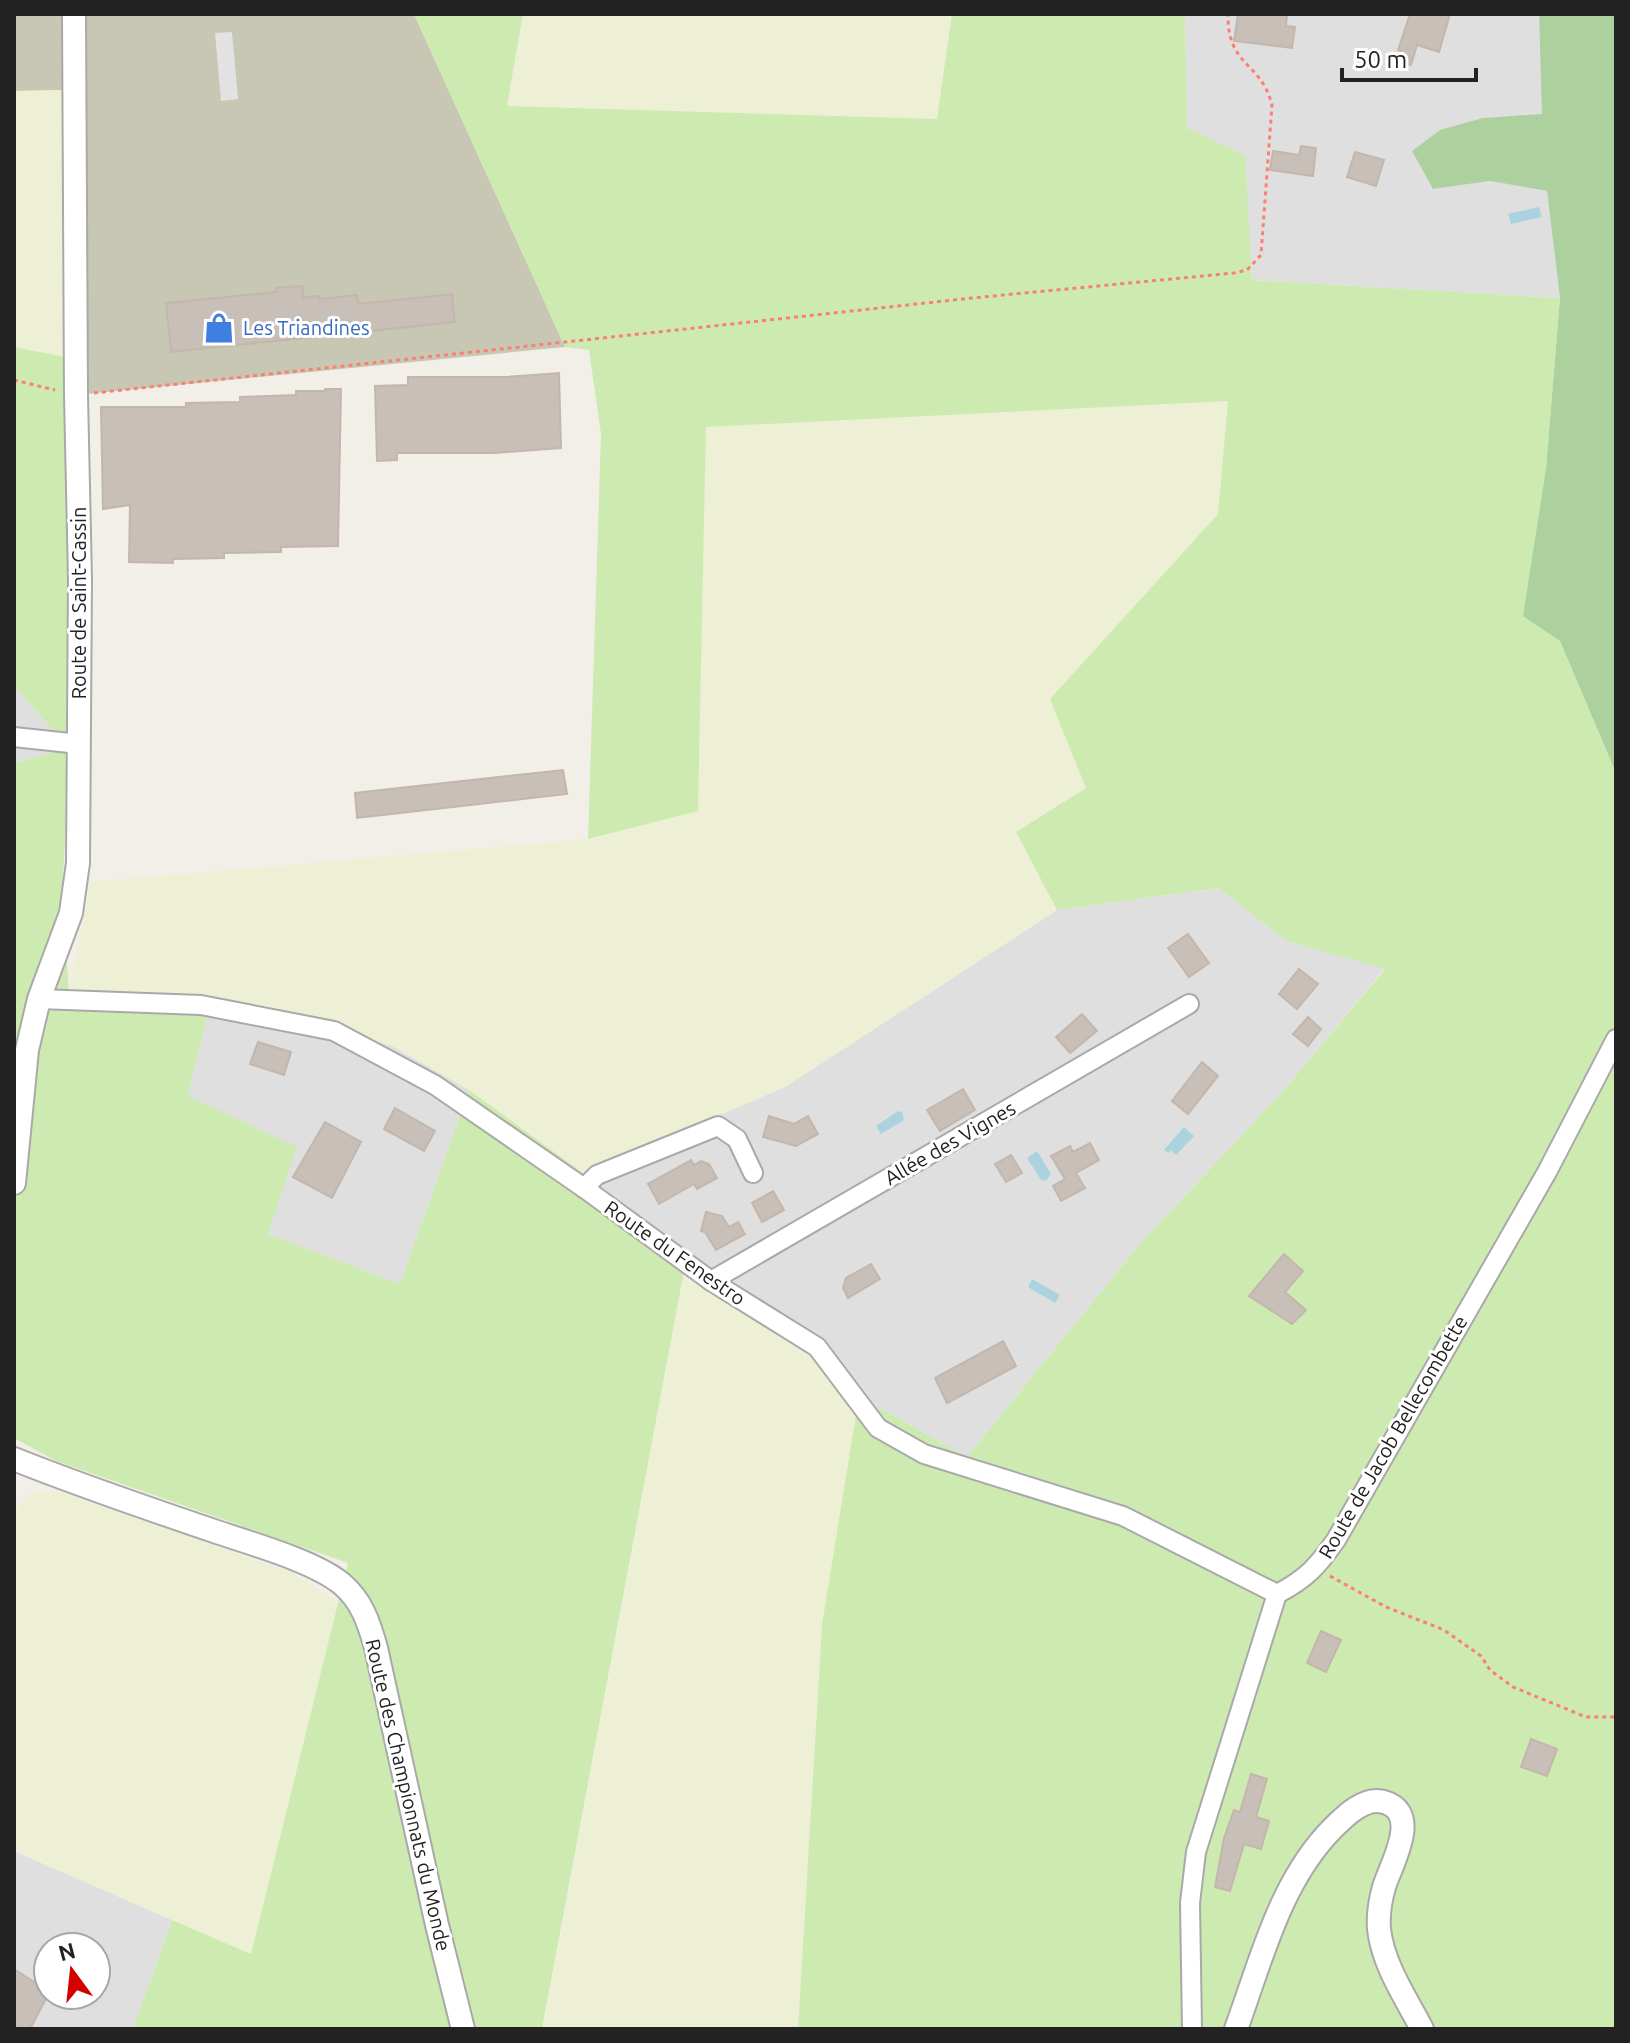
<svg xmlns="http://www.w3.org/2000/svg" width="1630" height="2043" font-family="Ubuntu,sans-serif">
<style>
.residential{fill:#e0dfdf;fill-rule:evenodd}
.construction{fill:#c7c7b4}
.farmland{fill:#eef0d5}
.grass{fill:#cdebb0}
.forest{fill:#add19e}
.parking{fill:#e2e2e2}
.water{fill:#aad3df}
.building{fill:#c7bfb8;stroke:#c4b6ab;stroke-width:2}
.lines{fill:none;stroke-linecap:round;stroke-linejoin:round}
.minor-casing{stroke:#a9a9a9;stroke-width:22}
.tertiary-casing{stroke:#a9a9a9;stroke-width:26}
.path{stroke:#fa8072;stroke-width:3;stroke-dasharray:4 4;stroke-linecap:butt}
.minor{stroke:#fff;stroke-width:18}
.tertiary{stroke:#fff;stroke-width:22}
.labels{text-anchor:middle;stroke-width:6;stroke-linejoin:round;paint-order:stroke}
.shop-label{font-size:20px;fill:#366cbe;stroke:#fff;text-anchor:start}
.street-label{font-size:20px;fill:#222;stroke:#fff}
</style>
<rect width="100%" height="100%" fill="#f2efe9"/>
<!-- residential -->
<g class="residential">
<path d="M1185,14H1539L1543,115L1483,118L1433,189L1490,181L1547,191L1560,298L1252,280L1244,155L1187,128Z"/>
<path d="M14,686L70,748L14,763Z"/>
<path d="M1220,888L1286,941L1385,968L1282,1092L1139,1245L967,1457L859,1396L827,1345L687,1255L583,1173L785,1087L1057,910Z"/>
<path d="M211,998L292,1013L392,1046L469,1090L400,1284L268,1234L188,1096Z"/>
<path d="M14,1851L172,1920L133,2029H14ZM48,1947H96V1995H48Z"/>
</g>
<!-- construction -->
<path class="construction" d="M14,14H414L565,347L76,395L73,90L14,91Z"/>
<!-- farmland -->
<g class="farmland">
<path d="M523,14H952L937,119L507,106Z"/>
<path d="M74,90L76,359L14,347V91Z"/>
<path d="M1229,401L1219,514L1051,699L1086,788L1016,832L1057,910L785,1087L583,1173L469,1090L392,1046L292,1013L211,998L69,991L91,882L588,839L698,811L706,427Z"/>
<path d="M683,1277L808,1347L857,1410L822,1625L798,2029H543Z"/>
<path d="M40,1491L60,1492L291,1572L338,1602L251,1954L14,1851V1520L18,1506L27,1497Z"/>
</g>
<!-- grass -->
<g class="grass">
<path d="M414,14H523L507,106L937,119L952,14H1185L1187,128L1245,155L1252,280L1560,298L1546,469L1560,641L1616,773V2029H798L822,1625L859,1396L967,1457L1139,1245L1282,1092L1385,969L1286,941L1219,888L1057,910L1016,832L1086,788L1050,699L1218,514L1228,401L706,427L698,811L588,839L601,434L589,350L565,347Z"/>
<path d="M14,347L76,359L70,748L62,896L69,991L211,998L188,1096L297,1147L268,1234L400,1284L469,1090L583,1173L687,1255L542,2029H133L172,1920L251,1954L348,1563L56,1461L14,1438V763L69,748L14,686Z"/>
</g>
<!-- forest -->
<path class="forest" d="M1539,14H1616V773L1560,641L1523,616L1546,469L1560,298L1547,191L1490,181L1433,189L1412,151L1440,130L1483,118L1542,114Z"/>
<!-- parking -->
<path class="parking" d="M232,32L238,99L221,101L215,33Z"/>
<!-- water -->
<g class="water">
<path d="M1539,207L1542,217L1511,224L1508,214Z"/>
<path d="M898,1111L902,1112L904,1120L881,1134L876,1126Z"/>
<path d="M1184,1127L1194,1136L1176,1155L1171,1150L1168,1153L1164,1150Z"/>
<path d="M1037,1151L1051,1174L1046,1181L1041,1180L1027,1158Z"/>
<path d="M1032,1279L1060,1295L1055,1303L1028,1287Z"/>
</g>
<!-- building -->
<g class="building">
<path d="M1238,14H1287L1286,26L1295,27L1292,48L1234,41Z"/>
<path d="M1410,14H1450L1439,52L1417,45L1411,65L1397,63L1401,51L1398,50Z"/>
<path d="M1301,146L1316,148L1313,176L1270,170L1273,151L1299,155Z"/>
<path d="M1355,152L1384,160L1376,186L1347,177Z"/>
<path d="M302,286L303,298L319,296V299L357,295L358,304L452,294L455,322L171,352L166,303L276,292V288Z"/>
<path d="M559,373L561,448L494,453H397V460L377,461L375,386L408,385V377H505Z"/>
<path d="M325,389H341L338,546L281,547V552L224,553V558L173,559V563L129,562L130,505L103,509L101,407H186V403L240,402V397L296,395V391H325Z"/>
<path d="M563,770L567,794L357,818L355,793Z"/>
<path d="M1188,934L1209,963L1189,977L1168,948Z"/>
<path d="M1299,969L1318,984L1297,1009L1279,994Z"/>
<path d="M1082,1014L1097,1031L1070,1053L1056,1037Z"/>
<path d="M1308,1017L1321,1029L1308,1046L1293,1034Z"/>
<path d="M258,1042L291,1052L284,1075L250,1064Z"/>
<path d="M1202,1062L1218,1076L1188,1114L1172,1101Z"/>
<path d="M963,1089L975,1110L940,1131L927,1110Z"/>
<path d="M395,1108L435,1131L424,1151L384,1129Z"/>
<path d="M769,1116L794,1124L808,1116L818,1134L796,1146L763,1137Z"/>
<path d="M325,1122L361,1142L332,1198L293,1177Z"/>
<path d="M1090,1143L1099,1160L1076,1173L1085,1188L1061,1201L1053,1186L1065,1179L1051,1156L1070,1146L1073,1152Z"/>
<path d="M1011,1155L1022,1173L1006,1182L995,1164Z"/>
<path d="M691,1160L694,1165L701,1161L709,1164L717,1178L697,1189L694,1184L659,1204L648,1184Z"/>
<path d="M773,1191L784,1210L762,1222L752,1203Z"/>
<path d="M706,1212L722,1216L729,1227L738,1222L745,1234L716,1250L705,1232L701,1231Z"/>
<path d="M1284,1254L1303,1271L1285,1292L1306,1310L1292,1324L1249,1296Z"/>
<path d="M871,1264L880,1279L848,1298L843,1288L846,1278Z"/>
<path d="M1003,1341L1016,1366L947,1403L935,1378Z"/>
<path d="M1321,1631L1341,1640L1326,1672L1307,1663Z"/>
<path d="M1531,1739L1557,1749L1547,1776L1521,1767Z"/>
<path d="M1251,1774L1267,1779L1256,1817L1269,1821L1261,1849L1244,1844L1230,1891L1215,1887L1224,1838L1234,1810L1240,1812Z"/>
<path d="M14,1969L48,1991V1995L30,2029H14Z"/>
</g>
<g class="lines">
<!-- minor casing -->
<g class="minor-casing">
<g id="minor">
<path d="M14,737L79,744"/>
<path d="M39,999L201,1005L334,1031L435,1085L584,1188L711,1281L817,1347L878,1428L924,1454L1123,1516L1277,1594"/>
<path d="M584,1188L597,1175L718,1126L737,1139L753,1173"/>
<path d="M711,1281L1189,1004"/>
<path d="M1192,2029L1190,1903L1196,1852L1277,1594C1306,1579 1317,1567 1336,1540L1547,1172L1616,1039"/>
</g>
</g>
<!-- tertiary casing -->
<g class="tertiary-casing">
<g id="tertiary">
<path d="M14,1183L27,1050L39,999L71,913L78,863L80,580L76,395L74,14"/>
<path d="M14,1459C81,1486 149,1509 217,1532C252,1544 314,1561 342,1584C362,1601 369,1623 376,1648L437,1925L463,2029"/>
<path d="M1236,2029C1261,1961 1280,1881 1333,1828C1345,1816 1365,1796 1384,1802C1422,1813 1391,1864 1384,1887C1380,1901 1378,1915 1379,1929C1383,1965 1406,1998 1422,2029"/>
</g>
</g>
<!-- path -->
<g class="path">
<path d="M14,380L55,390"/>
<path d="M94,393L972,298L1234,273L1247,270L1261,255L1272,105C1261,61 1227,67 1228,14"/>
<path d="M1330,1576L1386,1607L1444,1630L1481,1656L1490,1670L1513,1687L1586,1717H1616"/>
</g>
<!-- minor -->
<use href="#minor" class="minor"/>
<!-- tertiary -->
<use href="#tertiary" class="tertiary"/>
</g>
<!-- icons -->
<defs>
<g id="shop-bare" transform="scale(2.4)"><path d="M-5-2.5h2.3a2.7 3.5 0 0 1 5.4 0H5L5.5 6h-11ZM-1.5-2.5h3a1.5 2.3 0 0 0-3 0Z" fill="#3f7fe0" stroke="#fff" stroke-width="2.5" paint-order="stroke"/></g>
</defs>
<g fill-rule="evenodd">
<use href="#shop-bare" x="219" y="328"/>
</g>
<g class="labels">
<!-- shop labels -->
<g class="shop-label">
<text x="243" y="335">Les Triandines</text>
</g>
<!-- street labels -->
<g class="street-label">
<text transform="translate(79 603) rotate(-90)" y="7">Route de Saint-Cassin</text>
<text transform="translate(950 1143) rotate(-30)" y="7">Allée des Vignes</text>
<text transform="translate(675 1253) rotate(35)" y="7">Route du Fenestro</text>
<text transform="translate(1393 1437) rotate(-60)" y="7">Route de Jacob Bellecombette</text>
<text transform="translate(408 1795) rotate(77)" y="7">Route des Championnats du Monde</text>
</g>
</g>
<!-- border -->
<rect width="1630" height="2043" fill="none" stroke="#222222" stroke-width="32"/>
<!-- north arrow -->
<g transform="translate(72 1971) rotate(345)"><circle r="38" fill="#ffffff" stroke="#a7a7a7" stroke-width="2"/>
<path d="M0-6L14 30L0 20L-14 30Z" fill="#d40000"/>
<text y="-12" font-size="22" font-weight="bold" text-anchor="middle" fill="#222222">N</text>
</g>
<!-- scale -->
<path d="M1342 68v12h134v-12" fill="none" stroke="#222222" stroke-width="4"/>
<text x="1354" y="68" font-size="24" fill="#222222" stroke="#ffffff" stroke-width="6" paint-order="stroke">50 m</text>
</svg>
